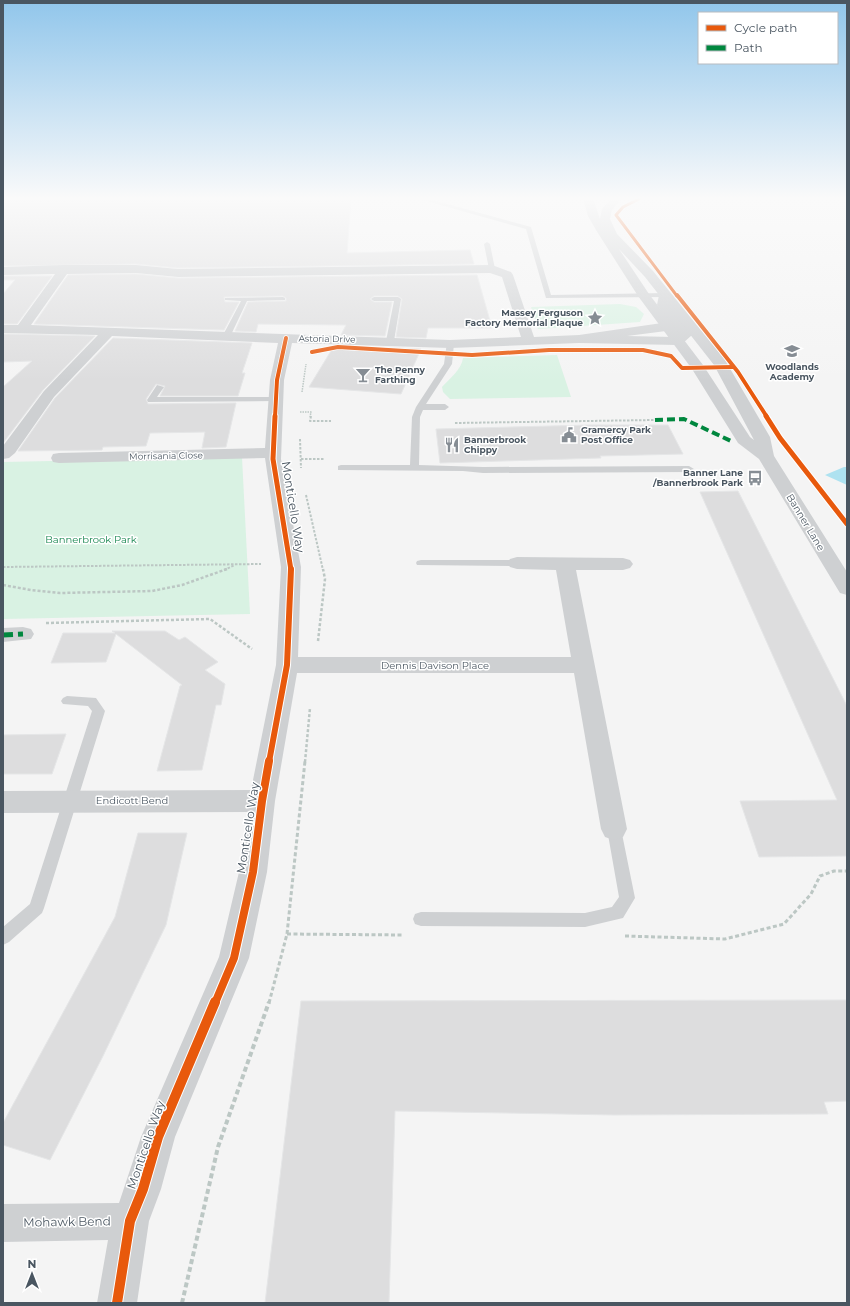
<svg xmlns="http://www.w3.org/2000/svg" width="850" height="1306" font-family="Montserrat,sans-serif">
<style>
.green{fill:#d9f2e3}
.water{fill:#aee2f0}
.building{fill:#ddddde;stroke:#e5e6e7}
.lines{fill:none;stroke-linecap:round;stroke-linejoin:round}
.path-far4{stroke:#bcc7c4;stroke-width:1.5;stroke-dasharray:1.5 1;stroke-linecap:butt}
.path-far3{stroke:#bcc7c4;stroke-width:2;stroke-dasharray:2.5 1.5;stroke-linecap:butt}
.path-far2{stroke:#bcc7c4;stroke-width:2.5;stroke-dasharray:3 2;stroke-linecap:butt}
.path-far1{stroke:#bcc7c4;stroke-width:3;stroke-dasharray:4 2.5;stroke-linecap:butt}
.path{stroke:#bcc7c4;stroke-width:4;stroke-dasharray:5 3;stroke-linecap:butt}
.service{fill:#ced0d2;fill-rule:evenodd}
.minor{fill:#ced0d2;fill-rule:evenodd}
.tertiary{fill:#ced0d2;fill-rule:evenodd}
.quiet-far1{stroke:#00873e;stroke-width:4;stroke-dasharray:8 4;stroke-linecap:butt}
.quiet{stroke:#00873e;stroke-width:5;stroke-dasharray:10 5;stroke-linecap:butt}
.cycleway-far5-casing{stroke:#fff;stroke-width:4.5}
.cycleway-far4-casing{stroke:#fff;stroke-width:5.5}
.cycleway-far3-casing{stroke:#fff;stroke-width:7}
.cycleway-far2-casing{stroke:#fff;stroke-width:8}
.cycleway-far1-casing{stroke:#fff;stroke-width:10}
.cycleway-casing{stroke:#fff;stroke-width:12}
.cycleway-far5{stroke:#e8590c;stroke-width:3}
.cycleway-far4{stroke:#e8590c;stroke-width:4}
.cycleway-far3{stroke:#e8590c;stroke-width:5}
.cycleway-far2{stroke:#e8590c;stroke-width:6}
.cycleway-far1{stroke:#e8590c;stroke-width:8}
.cycleway{stroke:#e8590c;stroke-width:10}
.labels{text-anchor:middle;stroke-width:3;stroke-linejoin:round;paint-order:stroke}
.far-poi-label{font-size:9px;font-weight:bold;fill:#4a5661;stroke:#fff;text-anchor:start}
.far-street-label{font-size:9px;fill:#4a5661;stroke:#fff}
.street-label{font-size:10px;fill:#4a5661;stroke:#fff}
.park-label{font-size:10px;fill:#17864f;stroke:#fff}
.near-street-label{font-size:12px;fill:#4a5661;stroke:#fff}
</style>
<rect width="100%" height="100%" fill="#f4f4f4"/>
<!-- green -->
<g class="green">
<path d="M620,304L636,307L644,314L640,322L538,329L531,307Z"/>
<path d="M557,355L571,397L450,399L443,392L442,387C449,379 462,369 463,358Z"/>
<path d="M242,457L250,614L3,619V462Z"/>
</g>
<!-- water -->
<path class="water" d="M844,467H847V485L825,475Z"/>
<!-- building -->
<g class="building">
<path d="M3,199H351L347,253L470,250L474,264L178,268L136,264L3,266Z"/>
<path d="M136,274L178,278L477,275L492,328H428L426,338L396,337L402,299L398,296H374L370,299L374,302H392L385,336L341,335L346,325L258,324L256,332L235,331L248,302L286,301V298L283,296L224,297L225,302H239L224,330L34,324L68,275Z"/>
<path d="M3,276H52L17,324H3V294L15,280H3Z"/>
<path d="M3,334L95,336L43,390L3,443V387L32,361L3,362Z"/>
<path d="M113,338L252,343L242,373H245L238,396H160L165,386L156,384L146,399L148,404L236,403L226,447L202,448L205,432L150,433L146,446L103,447L102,450L18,451L55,398Z"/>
<path d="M334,346L421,349L401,394L309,387Z"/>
<path d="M589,425H668L683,454L600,456L601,458L440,463L436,429Z"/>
<path d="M738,491L847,706V856L759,857L740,801L837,800L700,492Z"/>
<path d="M112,631H165L179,640L185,637L218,662L205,670L225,684L221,705H216L202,770L157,771L180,686L182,685L116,634L106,662L51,663L63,633H115Z"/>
<path d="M66,734L52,774H3V735Z"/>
<path d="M138,833H187L166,925L103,1056L50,1160L3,1145V1123L115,917Z"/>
<path d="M847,1000V1101L824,1102L828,1114L614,1115L395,1111L389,1303H265L301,1001Z"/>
</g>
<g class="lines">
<!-- path-far4 -->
<g class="path-far4">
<path d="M302,392L306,364"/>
<path d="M300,412H311L310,417"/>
</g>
<!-- path-far3 -->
<g class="path-far3">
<path d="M311,416L310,421H331"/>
<path d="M455,423L655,420"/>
<path d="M300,439L301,468"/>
<path d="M301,459H324"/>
<path d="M306,495L323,570"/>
<path d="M3,567L261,564"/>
<path d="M224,570L235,565"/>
</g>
<!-- path-far2 -->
<g class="path-far2">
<path d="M3,585L31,590L60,593L152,591L182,585L227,569"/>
<path d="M46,623L210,619L252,649"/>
<path d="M318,641L325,579L323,569"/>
<path d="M305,762L310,708"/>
</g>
<!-- path-far1 -->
<g class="path-far1">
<path d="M287,934L404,935"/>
<path d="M625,936L725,939L784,924L811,894L820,876L834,871H847"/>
<path d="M269,1003L287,934L305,761"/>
</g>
<!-- path -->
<path class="path" d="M182,1303L218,1147L269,1002"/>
<!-- service -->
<g class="service">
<path d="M423,199H429L531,227L551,295L665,293L668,295L665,297L546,298L526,229L423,200Z"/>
<path d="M487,242L490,244L495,269L492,271L489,269L484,244Z"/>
<path d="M283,297L285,298V300L247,301L229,339L222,337L241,301L225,300V298Z"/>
<path d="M398,297L401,299L394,341L390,343L386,341L394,301H374L371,299L374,297Z"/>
<path d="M447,342L454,344L452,364L426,404H445L449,407L445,410H423L420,417L419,465L483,467L689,466L694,469L689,472L483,473L463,471L338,470V466L341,465H410L412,417L416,407L444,364Z"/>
<path d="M157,385L164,387L157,397H276L280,399L276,401L148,402L147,400Z"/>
<path d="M421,560H517L522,563L517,566L417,565L416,563L417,561Z"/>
<path d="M67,696L96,698L105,711L44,908L42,913L9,942L3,945V927L30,904L92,711L88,706L63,704L61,701L63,698Z"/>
<path d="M614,823L619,825L621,829L635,898L623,918L585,927L421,926L415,924L413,919L415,914L421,912L585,913L612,907L619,897L607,829L609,825Z"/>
</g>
<!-- minor -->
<g class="minor">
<path d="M64,265H136L178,269L492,265L511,272L513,275L534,337L579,335L669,322L657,305L659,295L665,291L671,295L669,305L682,321L693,322L695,325L693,328L687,329L692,335L682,344L677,345L579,343L450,348L292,343L284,380L281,459L301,567L298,657H571L556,570L517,569L510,567L507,563L510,559L517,557L623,558L630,560L633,564L630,568L623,570H576L627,829L623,837L614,840L605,837L601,829L574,673H297L275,801L267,872L249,958L175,1137L161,1189L149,1221L137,1303H97L108,1240L3,1242V1204L119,1203L141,1137L219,957L239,872L248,812L3,813V791L251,790L276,665L281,567L265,458L59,463L53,462L51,458L53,454L59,453L265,448L270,380L278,343L112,336L54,397L15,453L9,458L3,459V446L44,391L98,335L3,333V325H18L55,274L3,275V267ZM136,273L178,277L490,273L502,277L521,337L450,340L31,325L67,274ZM674,330L678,334L674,337L627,336Z"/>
<path d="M23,627L31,629L34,634L31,639L3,642V628Z"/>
</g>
<!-- tertiary -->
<path class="tertiary" d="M583,199H593L600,219L602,209L611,199H621L612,210L610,219L617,234L653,271L725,360L770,437L774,456L847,572V595L840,593L759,459L738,443L692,369L638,296L596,230L588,216ZM619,249L645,277L714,365L754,440L750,437L703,365L649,294Z"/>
<!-- quiet-far1 -->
<path class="quiet-far1" d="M655,420L684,419L731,441"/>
<!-- quiet -->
<path class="quiet" d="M3,635L23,634"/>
<!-- cycleway-far5 casing -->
<g class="cycleway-far5-casing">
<path id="cycleway-far5" d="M639,199L623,207L616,215L677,296"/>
</g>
<!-- cycleway-far4 casing -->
<g class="cycleway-far4-casing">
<g id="cycleway-far4">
<path d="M677,295L738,372L767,417"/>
<path d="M312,352L338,347L472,355L549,350H643L671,356L682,368L733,367"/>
<path d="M275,417L277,380L286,338"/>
</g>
</g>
<!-- cycleway-far3 casing -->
<g class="cycleway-far3-casing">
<g id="cycleway-far3">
<path d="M275,416L273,459L291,570"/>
<path d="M766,416L780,438L847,524"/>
</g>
</g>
<!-- cycleway-far2 casing -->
<g class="cycleway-far2-casing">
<path id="cycleway-far2" d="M269,762L287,665L291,569"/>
</g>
<!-- cycleway-far1 casing -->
<g class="cycleway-far1-casing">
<path id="cycleway-far1" d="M215,1003L234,958L253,872L262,801L269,761"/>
</g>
<!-- cycleway casing -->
<g class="cycleway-casing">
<path id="cycleway" d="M117,1303L130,1221L143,1189L158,1137L215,1002"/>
</g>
<!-- cycleway-far5 -->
<use href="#cycleway-far5" class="cycleway-far5"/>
<!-- cycleway-far4 -->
<use href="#cycleway-far4" class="cycleway-far4"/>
<!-- cycleway-far3 -->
<use href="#cycleway-far3" class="cycleway-far3"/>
<!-- cycleway-far2 -->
<use href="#cycleway-far2" class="cycleway-far2"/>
<!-- cycleway-far1 -->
<use href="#cycleway-far1" class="cycleway-far1"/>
<!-- cycleway -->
<use href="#cycleway" class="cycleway"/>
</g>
<!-- sky -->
<linearGradient id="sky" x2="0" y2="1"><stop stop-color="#91c6eb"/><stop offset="0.52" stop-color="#fafafa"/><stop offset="1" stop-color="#fafafa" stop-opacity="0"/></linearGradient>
<rect width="850" height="381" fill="url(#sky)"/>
<!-- icons -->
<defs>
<g id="sight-bare" transform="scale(1.2)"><path d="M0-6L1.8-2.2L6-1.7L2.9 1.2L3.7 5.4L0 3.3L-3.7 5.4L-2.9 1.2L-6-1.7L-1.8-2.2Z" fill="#868d94" stroke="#fff" stroke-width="2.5" paint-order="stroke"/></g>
<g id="school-bare" transform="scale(1.2)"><path d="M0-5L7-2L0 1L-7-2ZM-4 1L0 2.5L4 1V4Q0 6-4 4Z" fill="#868d94" stroke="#fff" stroke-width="2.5" paint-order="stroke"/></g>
<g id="bar-bare" transform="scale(1.2)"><path d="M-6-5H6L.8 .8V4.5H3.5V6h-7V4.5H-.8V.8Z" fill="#868d94" stroke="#fff" stroke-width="2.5" paint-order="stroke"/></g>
<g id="civic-bare" transform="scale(1.2)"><path d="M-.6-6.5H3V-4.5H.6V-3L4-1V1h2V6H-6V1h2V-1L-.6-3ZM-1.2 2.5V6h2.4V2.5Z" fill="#868d94" stroke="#fff" stroke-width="2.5" paint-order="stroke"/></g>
<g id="restaurant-bare" transform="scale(1.2)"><path d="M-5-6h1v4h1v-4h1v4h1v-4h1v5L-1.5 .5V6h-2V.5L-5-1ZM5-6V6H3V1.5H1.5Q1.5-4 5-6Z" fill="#868d94" stroke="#fff" stroke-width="2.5" paint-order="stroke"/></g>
<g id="bus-bare" transform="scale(1.2)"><path d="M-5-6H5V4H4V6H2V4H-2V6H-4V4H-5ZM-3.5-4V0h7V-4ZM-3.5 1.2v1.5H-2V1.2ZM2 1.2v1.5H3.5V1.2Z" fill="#868d94" stroke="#fff" stroke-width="2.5" paint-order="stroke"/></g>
</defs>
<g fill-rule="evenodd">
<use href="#sight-bare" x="595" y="318"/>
<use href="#school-bare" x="792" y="351"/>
<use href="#bar-bare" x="363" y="375"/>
<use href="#civic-bare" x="569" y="435"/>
<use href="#restaurant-bare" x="452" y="445"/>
<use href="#bus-bare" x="755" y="478"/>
</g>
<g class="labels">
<!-- far-poi labels -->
<g class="far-poi-label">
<text x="583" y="316" text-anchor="end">Massey Ferguson<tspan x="583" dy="10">Factory Memorial Plaque</tspan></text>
<text x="792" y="370" text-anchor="middle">Woodlands<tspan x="792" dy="10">Academy</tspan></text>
<text x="375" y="373">The Penny<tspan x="375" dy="10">Farthing</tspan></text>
<text x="581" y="433">Gramercy Park<tspan x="581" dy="10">Post Office</tspan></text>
<text x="464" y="443">Bannerbrook<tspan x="464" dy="10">Chippy</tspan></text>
<text x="743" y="476" text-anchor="end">Banner Lane<tspan x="743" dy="10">/Bannerbrook Park</tspan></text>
</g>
<!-- far-street labels -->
<g class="far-street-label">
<text transform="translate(327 339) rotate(1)" y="3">Astoria Drive</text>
<text transform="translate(166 456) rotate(-1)" y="3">Morrisania Close</text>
</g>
<!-- street labels -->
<g class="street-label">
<text transform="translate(806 522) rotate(59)" y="4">Banner Lane</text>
<text x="435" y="669">Dennis Davison Place</text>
<text x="132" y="804">Endicott Bend</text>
</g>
<!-- park labels -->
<g class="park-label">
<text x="91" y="543">Bannerbrook Park</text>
</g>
<!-- near-street labels -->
<g class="near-street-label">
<text transform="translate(293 507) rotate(81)" y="4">Monticello Way</text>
<text transform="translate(248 828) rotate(-81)" y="4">Monticello Way</text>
<text transform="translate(146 1145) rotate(-71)" y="4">Monticello Way</text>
<text transform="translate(67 1222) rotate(-1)" y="4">Mohawk Bend</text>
</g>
</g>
<!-- border -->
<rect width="850" height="1306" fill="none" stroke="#4a5661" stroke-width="8"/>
<!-- legend -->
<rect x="698" y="12" width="140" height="52" fill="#ffffff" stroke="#b7bbc0"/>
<rect x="706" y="25" width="20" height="6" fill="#e8590c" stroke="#b7bbc0"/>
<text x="734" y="32" font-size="12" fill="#4a5661">Cycle path</text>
<rect x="706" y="45" width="20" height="6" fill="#00873e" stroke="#b7bbc0"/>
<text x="734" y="52" font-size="12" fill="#4a5661">Path</text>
<!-- north arrow -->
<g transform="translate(32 1274)" stroke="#ffffff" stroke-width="3" paint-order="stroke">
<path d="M0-3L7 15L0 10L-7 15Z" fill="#4a5661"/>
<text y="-6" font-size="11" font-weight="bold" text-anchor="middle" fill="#4a5661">N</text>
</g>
</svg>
